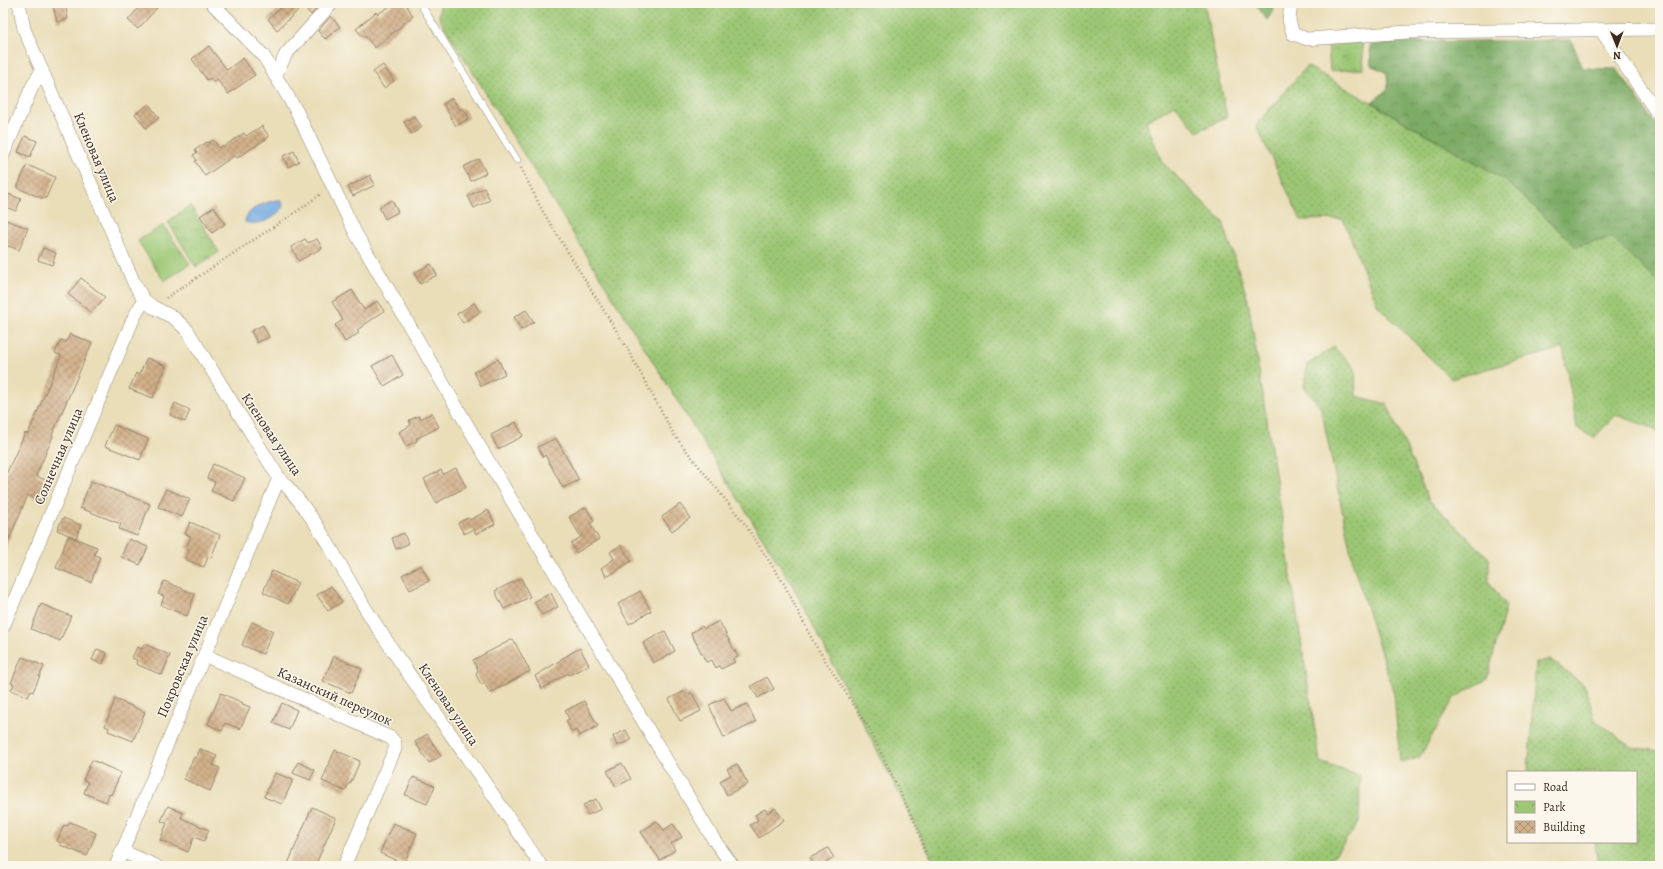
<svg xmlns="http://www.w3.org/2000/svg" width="1663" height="869" font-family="Alegreya,serif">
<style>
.grass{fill:url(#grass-dots);stroke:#6c7849}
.forest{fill:url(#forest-crowns);stroke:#5c6b42}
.park{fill:url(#park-crowns);stroke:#6c7849}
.pitch{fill:#9cc774;stroke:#6c7849}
.water{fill:#76aae2;stroke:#586a80}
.building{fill:url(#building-cross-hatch)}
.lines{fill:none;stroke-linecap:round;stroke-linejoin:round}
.lane-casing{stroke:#92846c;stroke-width:8}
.street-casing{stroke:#92846c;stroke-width:14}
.path{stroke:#92846c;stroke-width:2.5;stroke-dasharray:1 3;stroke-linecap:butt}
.lane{stroke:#fff;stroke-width:7}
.street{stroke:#fff;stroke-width:13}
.labels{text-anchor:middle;stroke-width:3;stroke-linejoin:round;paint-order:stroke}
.street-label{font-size:14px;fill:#3b2a1e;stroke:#fbf7ec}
</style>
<defs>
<pattern id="grass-dots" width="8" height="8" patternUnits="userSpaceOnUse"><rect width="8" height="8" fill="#9cc774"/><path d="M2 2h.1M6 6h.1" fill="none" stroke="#80a25f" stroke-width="1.8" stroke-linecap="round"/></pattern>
<pattern id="forest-crowns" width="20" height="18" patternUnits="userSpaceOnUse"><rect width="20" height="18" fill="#7dac66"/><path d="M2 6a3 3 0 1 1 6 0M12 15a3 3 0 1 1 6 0" fill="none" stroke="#688c53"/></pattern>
<pattern id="park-crowns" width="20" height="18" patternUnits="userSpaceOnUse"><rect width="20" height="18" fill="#9cc774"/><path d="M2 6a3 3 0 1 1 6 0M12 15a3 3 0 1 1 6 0" fill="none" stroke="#80a25f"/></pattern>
<pattern id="building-cross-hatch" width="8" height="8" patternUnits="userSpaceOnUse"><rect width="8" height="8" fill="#d2b08a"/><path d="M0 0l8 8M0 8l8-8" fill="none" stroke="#ac8f70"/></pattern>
</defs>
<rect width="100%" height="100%" fill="#fbf7ec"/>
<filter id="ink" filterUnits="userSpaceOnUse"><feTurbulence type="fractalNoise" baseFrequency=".025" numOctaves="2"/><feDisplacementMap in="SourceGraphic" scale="8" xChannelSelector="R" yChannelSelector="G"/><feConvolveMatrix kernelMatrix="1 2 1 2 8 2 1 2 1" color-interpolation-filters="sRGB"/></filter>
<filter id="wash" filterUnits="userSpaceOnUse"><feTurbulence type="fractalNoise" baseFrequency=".012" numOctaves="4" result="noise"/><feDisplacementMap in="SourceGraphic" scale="16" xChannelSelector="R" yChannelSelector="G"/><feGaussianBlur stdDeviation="0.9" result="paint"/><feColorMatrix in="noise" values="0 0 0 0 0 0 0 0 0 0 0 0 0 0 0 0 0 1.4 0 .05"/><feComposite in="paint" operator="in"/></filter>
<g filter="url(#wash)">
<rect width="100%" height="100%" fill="#eadeb9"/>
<!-- grass -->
<g class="grass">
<path d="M440,3H1204L1227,117L1197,132L1175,105L1146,121L1162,162L1223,222L1248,300L1320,762L1360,776L1359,823L1326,866H936L795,590L439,18Z"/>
<path d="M1307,66L1504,179L1576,246L1612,237L1660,284V433L1653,428L1616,415L1594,438L1577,428L1563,348L1451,379L1378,306L1343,219L1301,220L1256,125Z"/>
<path d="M1334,347L1355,368L1356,396L1387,404L1429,500L1489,558V582L1506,606L1487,679L1454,698L1419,758L1400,762L1394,694L1354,568L1321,408L1304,387L1308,364Z"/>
<path d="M1550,659L1585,686L1595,720L1631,747L1660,751V866H1598L1595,842H1636V772H1528L1536,663Z"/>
</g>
<!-- forest -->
<g class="forest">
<path d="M1255,3H1278L1267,20Z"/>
<path d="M1571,40L1583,68L1617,69L1660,131V284L1612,238L1576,246L1504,179L1372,103L1388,88L1387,73L1371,65L1370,45L1410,42Z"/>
</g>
<!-- park -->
<g class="park">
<path d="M1362,42L1364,69L1330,71L1328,44Z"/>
<path d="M190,205L219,252L196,267L168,222Z"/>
</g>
<!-- pitch -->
<path class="pitch" d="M163,225L190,264L164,281L138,241Z"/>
<!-- water -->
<path class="water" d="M279,200L282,202L283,206C277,219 259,226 245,222C245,209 268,201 279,200Z"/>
<g id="blocks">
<!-- building -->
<g class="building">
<path d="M65,3L68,19L57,22L53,5Z"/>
<path d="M143,3H151L157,8L138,29L128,20Z"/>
<path d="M286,3H319L320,4L311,15L303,6L277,30L268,19Z"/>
<path d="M395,3H405L413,16L375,48L365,36L363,37L356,29L376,12L378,14Z"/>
<path d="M331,16L340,27L325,39L318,31Z"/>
<path d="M209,46L227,70L243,58L255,75L228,94L217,79L213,82L210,78L207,80L192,59Z"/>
<path d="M383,65L394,81L384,88L373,72Z"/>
<path d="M452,98L460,110L463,108L469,118L456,126L443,104Z"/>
<path d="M149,104L159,118L146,128L135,114Z"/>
<path d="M414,116L422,127L412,134L404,122Z"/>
<path d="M262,126L269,137L237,158L235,155L205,176L195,161L197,160L193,155L197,153L195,150L207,142L208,143L213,140L219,148L222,145L223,147L244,133L246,136Z"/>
<path d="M25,136L37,141L30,157L18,152Z"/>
<path d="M294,151L299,162L288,167L283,156Z"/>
<path d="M479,159L486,173L471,181L463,167Z"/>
<path d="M27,165L55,177L46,198H42L17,188Z"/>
<path d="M370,175L375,185L353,196L348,187Z"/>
<path d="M484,188L490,200L474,208L468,196Z"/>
<path d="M3,192L21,199L16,211L3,206Z"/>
<path d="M392,200L398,212L385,219L379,207Z"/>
<path d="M214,207L225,224L212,233L200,216Z"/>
<path d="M3,219L28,228L19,250L3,244Z"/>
<path d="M305,239L308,243L317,239L322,248L299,261L291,247Z"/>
<path d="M43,248L56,253L52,265L38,260Z"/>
<path d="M431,264L437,275L420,284L414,273Z"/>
<path d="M81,278L105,297L91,313L68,294Z"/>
<path d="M352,290L364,310L377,301L384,311L357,330L359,333L345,342L335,325L343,320L332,302Z"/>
<path d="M474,303L480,312L463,323L457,314Z"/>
<path d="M526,310L534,322L521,330L514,317Z"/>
<path d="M263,325L269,337L257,343L251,331Z"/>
<path d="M70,334L92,343L52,435L53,436L36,476L52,483L43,502L28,495L3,553V481L25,433L28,434L59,361L61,355L55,353L61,340L66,342Z"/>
<path d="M392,355L403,375L384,386L372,366Z"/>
<path d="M147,358L166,366L153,398L129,389L136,373L139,375Z"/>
<path d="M498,359L505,374L481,386L474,372Z"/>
<path d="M175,403L190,410L185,422L170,415Z"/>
<path d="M432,413L439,427L416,439L417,441L406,446L399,432L411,425L409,420L419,416L420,419Z"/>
<path d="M516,422L523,436L498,449L491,435Z"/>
<path d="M114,425L148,439L140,460L105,446Z"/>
<path d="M556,438L579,480L563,488L545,455L543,457L538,447Z"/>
<path d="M213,464L245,478L234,501L211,491L215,482L207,478Z"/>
<path d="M456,468L466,487L436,503L424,479L441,470L443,474Z"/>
<path d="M91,481L150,504L137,536L119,529L121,524L80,508Z"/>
<path d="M166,489L190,499L182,517L158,507Z"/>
<path d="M680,504L690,518L672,531L662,517Z"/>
<path d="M586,507L594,521L590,524L599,539L576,553L571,543L581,537L569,517Z"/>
<path d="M488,510L495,524L476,534L473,529L464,534L458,523L468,518L470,520Z"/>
<path d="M63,518L81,525L76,538L57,530Z"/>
<path d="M190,522L220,535L211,558L208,557L204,567L185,559L189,549L186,548L191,536L185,534Z"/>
<path d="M404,533L408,544L396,549L392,538Z"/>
<path d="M68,536L97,547L94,555L100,557L91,582L56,568Z"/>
<path d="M129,539L148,547L140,565L121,557Z"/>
<path d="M621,545L631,561L607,577L601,568L614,559L610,552Z"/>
<path d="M421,565L429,581L410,590L402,575Z"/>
<path d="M272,571L298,583L288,604L263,592Z"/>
<path d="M521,578L530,597L504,609L495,591Z"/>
<path d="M164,581L195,594L187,616L161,605L164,596L158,594Z"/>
<path d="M331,586L342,602L328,611L317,595Z"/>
<path d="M640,591L651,611L629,624L618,604Z"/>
<path d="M551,593L558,607L542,615L534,602Z"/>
<path d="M41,604L71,616L60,641L31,629Z"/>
<path d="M719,621L738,657L733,659L735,662L721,669L719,666L716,668L712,660L706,662L691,633L702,626L704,629Z"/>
<path d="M252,622L273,631L263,654L242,645Z"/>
<path d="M665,631L675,651L653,663L643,643Z"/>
<path d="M513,639L530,671L490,693L485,684H481L476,675L478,670L473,660Z"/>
<path d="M144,644L170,655L162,675L136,664L137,660L132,658L137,647L142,649Z"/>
<path d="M580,648L589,665L569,675L568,673L542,689L535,676L561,660V659Z"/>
<path d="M97,649L107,653L103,664L92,660Z"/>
<path d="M334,656L362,669L351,693L323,681Z"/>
<path d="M22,657L44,666L33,692L31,691L28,697L11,690L14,684L11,683Z"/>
<path d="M767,677L774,689L758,698L751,686Z"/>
<path d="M685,691L687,695L692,693L701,711L680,721L669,699Z"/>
<path d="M221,693L243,703L242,704L250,707L240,729L225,723L222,731L208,724Z"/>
<path d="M724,698L731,711L747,704L756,722L724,738L709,705Z"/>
<path d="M115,699L145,712L133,741L108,731L109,728L105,726Z"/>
<path d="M584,701L598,726L579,736L576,730L572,732L566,721L569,719L565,711Z"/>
<path d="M282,703L297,710L289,730L273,723Z"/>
<path d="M626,730L631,740L617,746L613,736Z"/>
<path d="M427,734L441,756L429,763L415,742Z"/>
<path d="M200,749L217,756L213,765L220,768L210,791L184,779L194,757L196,758Z"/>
<path d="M335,750L360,761L350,784L349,783L345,791L322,781Z"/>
<path d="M92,760L121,773L111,795L109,794L106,802L84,793L88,782L83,780Z"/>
<path d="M298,762L315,770L310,780L293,773Z"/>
<path d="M622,763L631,779L616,787L607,771Z"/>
<path d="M737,764L748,784L727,795L720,781L731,775L727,769Z"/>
<path d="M275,773L293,780L282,804L264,797Z"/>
<path d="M413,777L435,786L427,804L405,795Z"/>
<path d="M596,799L601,809L588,815L583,805Z"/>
<path d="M168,806L183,813L181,818L209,830L204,841L194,837L188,852L160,840L167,823L161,821Z"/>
<path d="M312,807L336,818L315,866H287Z"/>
<path d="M775,808L784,820L759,838L750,825L758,820L755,815L765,809L768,813Z"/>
<path d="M657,821L664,830L673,824L682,837L671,844L675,850L660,860L641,832Z"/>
<path d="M70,822L96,833L87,856L60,845L61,843L57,841L64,825L68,826Z"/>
<path d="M393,823L417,833L404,864L380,853Z"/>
<path d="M828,848L834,858L821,866H815L810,858Z"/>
</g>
</g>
</g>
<g filter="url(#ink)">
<use href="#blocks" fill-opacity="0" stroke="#92846c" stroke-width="1"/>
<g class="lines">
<!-- lane casing -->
<g class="lane-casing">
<path id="lane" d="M420,3L517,160"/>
</g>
<!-- street casing -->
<g class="street-casing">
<g id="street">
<path d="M19,3L24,29L134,283L144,300L153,307L174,318L187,330L279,478C317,516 339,565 367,611C422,698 485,779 541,866"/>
<path d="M212,3L263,55L296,110L355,232L477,442L714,840L733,866"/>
<path d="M1291,3L1289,20L1293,34L1307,39L1409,32L1660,29"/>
<path d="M1601,30L1660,117"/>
<path d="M275,76L286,54L332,3"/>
<path d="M3,155L32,87L42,70"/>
<path d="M3,627L134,317L144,300"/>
<path d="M204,655L391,738L395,743V749L344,866"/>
<path d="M122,851L156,866"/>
<path d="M116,866L279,478"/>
</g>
</g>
<!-- path -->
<g class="path">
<path d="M521,168L542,210L627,348L674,435L744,523L783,582L814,643L870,730L916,825L930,866"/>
<path d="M166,298L299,210L322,193"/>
</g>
<!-- lane -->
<use href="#lane" class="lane"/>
<!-- street -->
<use href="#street" class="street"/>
</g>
</g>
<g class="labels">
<!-- street labels -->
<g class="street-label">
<text transform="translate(97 157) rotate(67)" y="5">Кленовая улица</text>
<text transform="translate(272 434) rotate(56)" y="5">Кленовая улица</text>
<text transform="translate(58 456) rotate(-67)" y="5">Солнечная улица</text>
<text transform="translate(182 666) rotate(-67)" y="5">Покровская улица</text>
<text transform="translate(335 696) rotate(24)" y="5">Казанский переулок</text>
<text transform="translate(449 704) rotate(56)" y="5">Кленовая улица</text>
</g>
</g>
<!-- margin -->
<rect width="1663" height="869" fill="none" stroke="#fbf7ec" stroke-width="16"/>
<!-- legend -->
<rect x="1507" y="771" width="130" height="72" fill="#fbf7ec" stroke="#aea59a"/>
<rect x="1515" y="784" width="20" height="6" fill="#ffffff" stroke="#aea59a"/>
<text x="1543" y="791" font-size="12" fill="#3b2a1e">Road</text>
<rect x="1515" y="801" width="20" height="12" fill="url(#park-crowns)" stroke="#aea59a"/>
<text x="1543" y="811" font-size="12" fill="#3b2a1e">Park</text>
<rect x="1515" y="821" width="20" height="12" fill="url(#building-cross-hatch)" stroke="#aea59a"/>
<text x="1543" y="831" font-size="12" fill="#3b2a1e">Building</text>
<!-- north arrow -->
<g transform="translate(1617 46) rotate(179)" stroke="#fbf7ec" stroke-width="3" paint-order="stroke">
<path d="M0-3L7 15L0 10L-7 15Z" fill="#3b2a1e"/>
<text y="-6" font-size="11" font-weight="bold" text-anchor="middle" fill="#3b2a1e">N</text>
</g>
</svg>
